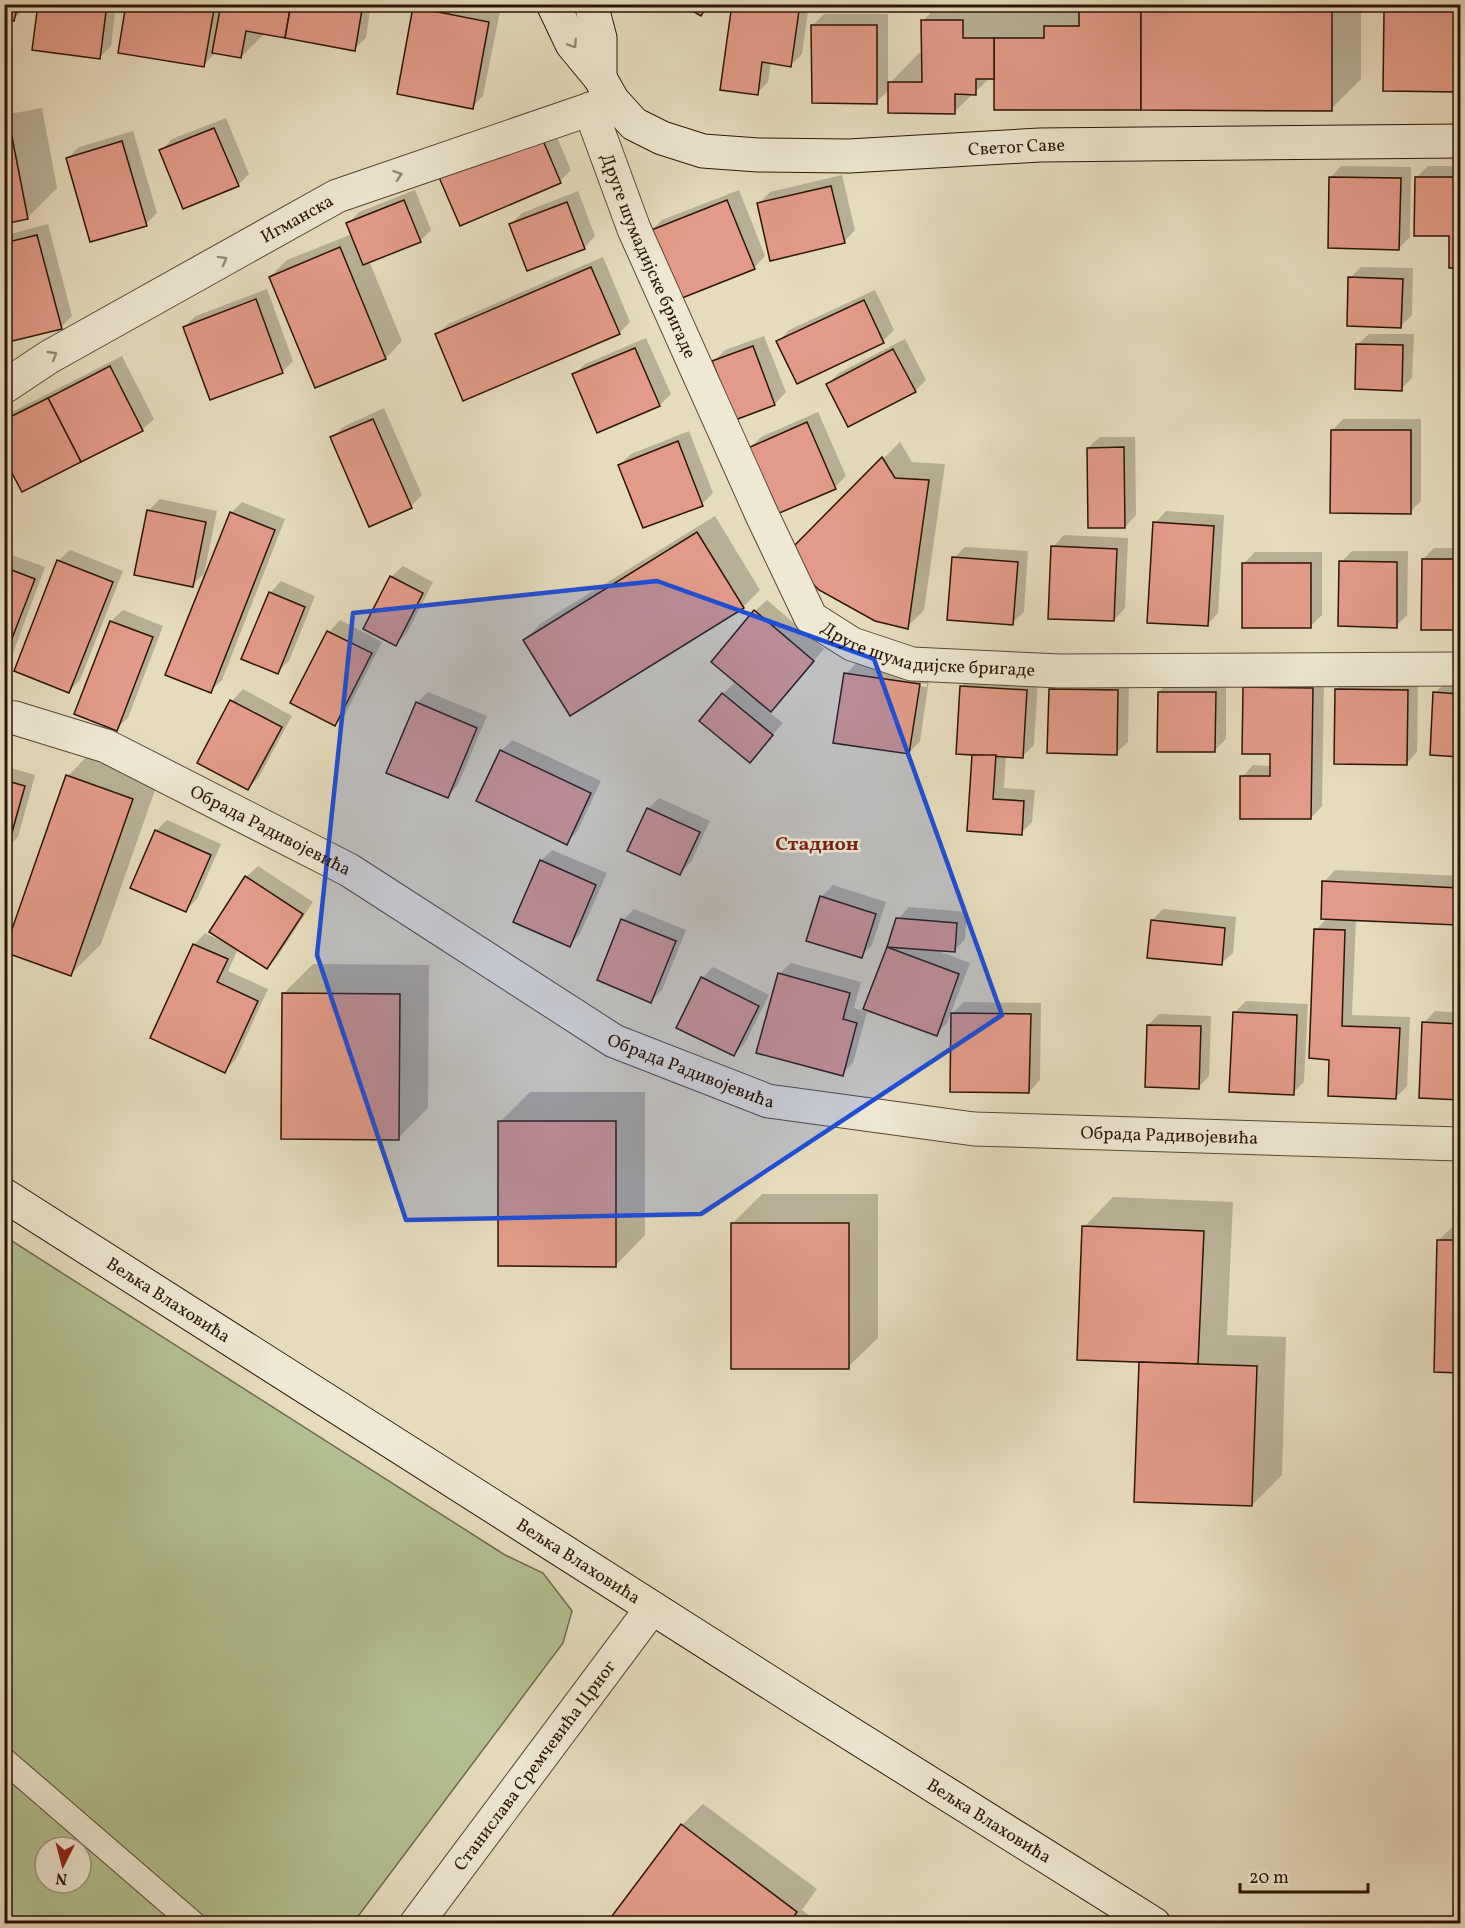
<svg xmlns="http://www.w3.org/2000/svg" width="1465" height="1928" font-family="Vollkorn,serif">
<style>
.green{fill:#b4c091;stroke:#706a4b;stroke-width:1.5;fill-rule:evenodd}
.shadow{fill:#0003;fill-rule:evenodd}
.building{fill:#e29b88;stroke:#2c1505;stroke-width:1.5}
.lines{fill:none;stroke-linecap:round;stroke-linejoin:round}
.lane-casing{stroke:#5a4733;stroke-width:26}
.street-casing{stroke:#5a4733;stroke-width:35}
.secondary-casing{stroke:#2c1505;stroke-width:35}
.lane{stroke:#efe8d3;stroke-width:24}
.street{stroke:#efe8d3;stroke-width:33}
.secondary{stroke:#efe8d3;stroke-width:33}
.oneway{stroke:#978976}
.marked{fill:#1d4ed8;fill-opacity:0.2;stroke:#1d4ed8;stroke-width:4.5;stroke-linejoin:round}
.labels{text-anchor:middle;stroke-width:5;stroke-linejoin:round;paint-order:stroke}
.street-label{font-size:18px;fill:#2c1505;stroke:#efe8d3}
.neighbourhood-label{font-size:20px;font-weight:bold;fill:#7a1f14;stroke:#efe8d3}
</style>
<rect width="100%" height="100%" fill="#e6dcbc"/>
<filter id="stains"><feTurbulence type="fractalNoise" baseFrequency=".00333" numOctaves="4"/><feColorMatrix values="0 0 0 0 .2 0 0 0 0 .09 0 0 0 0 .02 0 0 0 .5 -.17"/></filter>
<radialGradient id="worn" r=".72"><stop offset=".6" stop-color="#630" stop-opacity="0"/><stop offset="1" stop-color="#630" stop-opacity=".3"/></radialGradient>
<!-- green -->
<path class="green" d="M4,1236L505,1555L543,1573L572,1611L563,1643L353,1923H5ZM45,1847H81V1883H45Z"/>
<!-- shadow -->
<g class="shadow">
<path d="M4,4H26L25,8L14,19Z"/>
<path d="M40,4H116L111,46L99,58Z"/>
<path d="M127,4H371L366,38L354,49L265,33L241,57L216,52L204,65Z"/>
<path d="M418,4H466L500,11L483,96L472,107L415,8Z"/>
<path d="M733,4H809L802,54L791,65L771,62L768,82L757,93Z"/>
<path d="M939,4H992V9H1063L1067,4H1361V79L1331,109L991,77L954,112L889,90L876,102L813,25L824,14H888V85L919,53H923V21Z"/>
<path d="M1392,4H1460V90L1385,11Z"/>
<path d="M42,108L57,188L27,218L4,222V115Z"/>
<path d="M226,118L249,174L238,185L161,151L172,139Z"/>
<path d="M550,121L571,170L560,181L461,224Z"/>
<path d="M133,131L157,213L146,224L67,159L79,147Z"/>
<path d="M1341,166L1411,167L1410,237L1399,248L1330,178Z"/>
<path d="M1428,166H1460V266H1451V234L1417,177Z"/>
<path d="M842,175L855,230L844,242L759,204L770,192Z"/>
<path d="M415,190L431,230L420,241L369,261L402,341L386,358L316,387L270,277L287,260L352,234L348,224L359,212Z"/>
<path d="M739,190L765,256L754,268L651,231L662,220Z"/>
<path d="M578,191L595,236L584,248L511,224L522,213Z"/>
<path d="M48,224L72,316L61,327L4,341V236Z"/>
<path d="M603,257L630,322L619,333L437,335L448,324Z"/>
<path d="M1361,267L1413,268L1412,315L1401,326L1350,278Z"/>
<path d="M267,289L293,361L282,372L184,327L196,316Z"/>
<path d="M875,290L894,330L883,341L778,342L789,330Z"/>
<path d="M1369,334H1414L1412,378L1401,389L1357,345Z"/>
<path d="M764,336L786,392L775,404L736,418L714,361L725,350Z"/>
<path d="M646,338L671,394L660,405L574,375L585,364Z"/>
<path d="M905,339L926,380L915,391L828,384L839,373Z"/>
<path d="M122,356L154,419L142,430L4,454V416Z"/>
<path d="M384,408L422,495L411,506L332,438L343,427Z"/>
<path d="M818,412L846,476L835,487L750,448L761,437Z"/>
<path d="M1343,419H1421V501L1410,512L1332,431Z"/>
<path d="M689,431L713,493L702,504L619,465L631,454Z"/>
<path d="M1100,437H1135L1136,515L1125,527L1088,448Z"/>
<path d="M900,442L912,462L945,464L924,610L907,627L791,551Z"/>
<path d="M160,499L217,511L204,574L192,585L149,510Z"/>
<path d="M242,502L285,519L222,680L210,691L231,513Z"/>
<path d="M1166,511L1224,515L1218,613L1207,625L1155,523Z"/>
<path d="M715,516L760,590L743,607L525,640L541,623Z"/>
<path d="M1064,535L1128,538L1125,608L1114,620L1053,547Z"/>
<path d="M965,547L1028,551L1024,612L1012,623L954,558Z"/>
<path d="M1434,548H1460V629H1422L1423,559Z"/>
<path d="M70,550L123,571L80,680L69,691L58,561Z"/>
<path d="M1352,551H1408L1407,615L1396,626L1341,562Z"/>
<path d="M4,552L45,567L12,656L4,663Z"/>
<path d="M1255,552H1322V615L1311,626L1243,564Z"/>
<path d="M403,566L433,582L407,633L396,644L391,577Z"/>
<path d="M281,581L315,596L289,661L277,672L270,593Z"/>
<path d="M767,600L824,649L769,712L783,723L750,761L723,694L734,683L743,690L745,688L755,611Z"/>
<path d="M123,610L163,626L128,718L116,729L76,714L111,621Z"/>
<path d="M340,620L382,642L346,713L335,725L292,703L329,632Z"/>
<path d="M857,662L930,673L920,741L909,753L846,674ZM853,673L927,684V687L853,676Z"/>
<path d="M973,675L1038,679L1034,745L1023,756L1006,755L1004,788L1035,790L1032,822L1021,833L968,830L973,754L962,686Z"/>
<path d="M1256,677H1324L1322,806L1311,818L1242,777L1253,765L1271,766L1272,753L1245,688Z"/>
<path d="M1062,678L1129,680L1128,742L1116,753L1050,689Z"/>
<path d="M1348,678L1418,679L1417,752L1406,764L1336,690Z"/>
<path d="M1170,681H1226V739L1214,751L1159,692Z"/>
<path d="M1446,682H1460V755L1432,754L1435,693Z"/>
<path d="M243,689L292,716L259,777L248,788L199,762L232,701Z"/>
<path d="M428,692L487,716L458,785L447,796L417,703Z"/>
<path d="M512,740L601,781L577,832L566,843L501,751Z"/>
<path d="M97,746L162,770L101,944L71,974L68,776Z"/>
<path d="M4,766L35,775L18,837L6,848H4Z"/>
<path d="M659,798L710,821L691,862L680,873L648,809Z"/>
<path d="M167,820L221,844L197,899L186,910L156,831Z"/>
<path d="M552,850L607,873L580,934L569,945L541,861Z"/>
<path d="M258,866L313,902L278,956L267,967L238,949L228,971L268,989L236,1059L225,1071L194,945L205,933L222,941L246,877Z"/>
<path d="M1335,870L1460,876V920L1457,924L1356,919L1352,1015L1410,1017L1407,1086L1396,1097L1331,1058L1316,930L1327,918L1324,882Z"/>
<path d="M833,885L886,902L872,945L861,956L808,940L822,896Z"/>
<path d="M909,907L967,912L965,939L954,951L936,950L970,963L947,1023L936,1034L865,1008L898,919Z"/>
<path d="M634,909L686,930L662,990L651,1001L623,920Z"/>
<path d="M1163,909L1236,917L1233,953L1221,964L1152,920Z"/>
<path d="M791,963L861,982L854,1008L867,1012L853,1063L842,1074L779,974Z"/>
<path d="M313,964L429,965L428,1108L398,1138L283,994Z"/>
<path d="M713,967L769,995L745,1043L734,1054L702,978Z"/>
<path d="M1246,1001L1308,1004L1304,1082L1293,1093L1234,1013Z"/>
<path d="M964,1002L1041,1003L1040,1080L1029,1092L953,1013Z"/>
<path d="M1435,1011L1460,1013V1099L1420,1097L1424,1023Z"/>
<path d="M1159,1014L1211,1016L1209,1076L1198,1088L1148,1025Z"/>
<path d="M530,1092H645V1235L616,1265L500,1122Z"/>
<path d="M762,1194H878V1338L848,1367L733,1223Z"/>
<path d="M1113,1197L1233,1202L1227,1335L1286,1337L1282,1475L1252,1505L1140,1360L1084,1227Z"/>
<path d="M1460,1219V1371H1436L1439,1240Z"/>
<path d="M703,1804L817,1889L802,1910L820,1924H608L682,1825Z"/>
</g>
<!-- building -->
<g class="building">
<path d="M4,4H18L14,21L4,19Z"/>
<path d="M38,4H107L100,59L32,50Z"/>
<path d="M126,4H215L204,67L118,53Z"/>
<path d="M221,4H291L285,38L246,31L241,58L212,53Z"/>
<path d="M291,4H363L355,51L285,38Z"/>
<path d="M680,4H708L701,16Z"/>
<path d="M732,4H800L791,67L762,62L758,95L720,90Z"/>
<path d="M1079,4H1141V110H994V38H1044V26H1079Z"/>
<path d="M1141,4H1332V111L1141,110Z"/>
<path d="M413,7L489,22L473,109L397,94Z"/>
<path d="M1384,11H1460V92L1383,91Z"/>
<path d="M921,20H963V38H994V79H976V95L955,94V114L888,113V82H922Z"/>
<path d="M811,25H877V104L812,103Z"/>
<path d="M214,128L239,186L183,209L159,150Z"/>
<path d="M539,131L561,183L460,226L438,175Z"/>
<path d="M12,137L28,219L4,224V138Z"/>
<path d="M122,141L147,226L90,242L66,158Z"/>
<path d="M1329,177L1401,178L1399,250L1328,248Z"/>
<path d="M1415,177H1460V268H1449V236H1414Z"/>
<path d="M831,186L845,243L770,261L757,203Z"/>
<path d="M404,200L421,242L363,265L346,223Z"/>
<path d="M727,200L755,269L677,300L649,231Z"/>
<path d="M567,202L585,249L527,271L509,224Z"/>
<path d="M37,235L62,329L4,343V243Z"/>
<path d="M340,247L386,359L315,388L269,277Z"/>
<path d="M591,267L620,334L463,401L435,334Z"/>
<path d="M1348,277L1403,279L1401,328L1347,326Z"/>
<path d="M256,299L283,373L210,400L183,327Z"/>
<path d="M864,300L884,343L797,384L776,341Z"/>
<path d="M1356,344L1403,345L1402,391L1355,389Z"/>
<path d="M753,346L775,405L735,420L712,361Z"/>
<path d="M635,348L660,406L597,433L572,374Z"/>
<path d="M893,349L916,392L848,427L826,384Z"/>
<path d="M110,366L143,431L81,462L48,398Z"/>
<path d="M48,398L81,462L22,492L4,458V420Z"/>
<path d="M373,419L412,508L369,527L330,437Z"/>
<path d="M807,422L836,489L777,514L748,448Z"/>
<path d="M1331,430H1411V514L1330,513Z"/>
<path d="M678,441L703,506L643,528L618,465Z"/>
<path d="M1124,447L1125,528H1088L1087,448Z"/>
<path d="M882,457L895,478L929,480L908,629L875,621L819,590L802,573L789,551Z"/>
<path d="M147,510L206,522L193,587L134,575Z"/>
<path d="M230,512L275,530L211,693L165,675Z"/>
<path d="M1153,522L1214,526L1208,626L1147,623Z"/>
<path d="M697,532L744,608L570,716L523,640Z"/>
<path d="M1051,546L1117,549L1114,621L1048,619Z"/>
<path d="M952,557L1018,562L1013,625L947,620Z"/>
<path d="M1422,559H1460V630H1421Z"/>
<path d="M57,560L113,582L69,693L14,671Z"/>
<path d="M1339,561L1397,562V628L1338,626Z"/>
<rect x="1242" y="563" width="69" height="65"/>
<path d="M4,567L35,579L4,659Z"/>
<path d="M390,576L423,593L396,646L363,629Z"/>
<path d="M269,592L305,607L278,674L241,659Z"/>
<path d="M754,610L814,661L771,712L711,662Z"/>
<path d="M110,621L153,637L117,731L74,714Z"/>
<path d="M327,631L372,653L335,726L290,703Z"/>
<path d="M844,673L920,684L909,754L833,743Z"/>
<path d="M960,686L1027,690L1023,758L956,754Z"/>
<path d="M1243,687L1313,688L1311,819H1240V776H1270V754H1242Z"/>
<path d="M1049,689L1118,690L1117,755L1047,753Z"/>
<path d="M1335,689L1408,690L1407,765L1334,764Z"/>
<path d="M1158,692H1216L1215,752H1157Z"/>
<path d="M1433,692L1460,694V757L1430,755Z"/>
<path d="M722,693L773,735L750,763L699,721Z"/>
<path d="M230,700L282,727L248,790L197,763Z"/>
<path d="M416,702L477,728L448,798L386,773Z"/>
<path d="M500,750L591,793L567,845L476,801Z"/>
<path d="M972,755H996L993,799L1024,801L1022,835L967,831Z"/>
<path d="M66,775L133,799L71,976L4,952Z"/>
<path d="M4,780L25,786L7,850L4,849Z"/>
<path d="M647,808L700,832L680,875L627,851Z"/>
<path d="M155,830L211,855L186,912L130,888Z"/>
<path d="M540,860L596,885L570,947L513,922Z"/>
<path d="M245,876L303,914L267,969L209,932Z"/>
<path d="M1322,881L1459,888L1457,925L1321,919Z"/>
<path d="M820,896L876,914L862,958L806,941Z"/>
<path d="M896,918L957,923L955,952L887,947Z"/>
<path d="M621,919L676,941L651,1003L597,980Z"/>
<path d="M1151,920L1225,928L1222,965L1147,958Z"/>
<path d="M1314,929L1345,930L1342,1026L1400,1028L1396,1099L1328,1096L1329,1060L1309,1058Z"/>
<path d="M193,944L228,959L217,982L258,1001L225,1073L150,1038Z"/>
<path d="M887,947L959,974L937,1036L863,1009Z"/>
<path d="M778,973L850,993L843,1019L857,1023L843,1076L756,1053Z"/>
<path d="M701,977L759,1006L734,1056L676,1028Z"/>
<path d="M282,993L400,994L399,1140L281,1139Z"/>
<path d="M1233,1012L1297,1015L1294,1095L1229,1092Z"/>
<path d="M951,1013L1031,1014L1029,1093L950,1092Z"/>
<path d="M1422,1022L1460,1024V1100L1419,1098Z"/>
<path d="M1147,1025L1201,1026L1199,1089L1145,1087Z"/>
<path d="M498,1121H616V1267L498,1266Z"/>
<rect x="731" y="1223" width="118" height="146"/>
<path d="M1082,1226L1204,1231L1198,1364L1077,1360Z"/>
<path d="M1437,1240H1460V1373L1434,1372Z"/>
<path d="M1139,1362L1257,1366L1252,1506L1134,1502Z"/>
<path d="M681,1824L797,1912L788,1924H606Z"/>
</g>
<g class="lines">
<!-- lane casing -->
<g class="lane-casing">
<path id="lane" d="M4,1760L194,1924"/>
</g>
<!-- street casing -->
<g class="street-casing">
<g id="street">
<path id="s1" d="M590,109L634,229L762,515L811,618L852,644L912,664L1060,671L1460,669"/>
<path id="s2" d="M4,387L49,357L337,196L611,102"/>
<path id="s3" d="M4,717L15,718L106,746L349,870L614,1041L768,1101L974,1129L1460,1144"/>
<path id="s4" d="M416,1924L652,1608"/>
</g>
</g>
<!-- secondary casing -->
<g class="secondary-casing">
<g id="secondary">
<path id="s5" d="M553,4L572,44L600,78L613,101L634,124L662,138L703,151L758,155L849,156L1040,145L1460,141"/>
<path d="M591,4L600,38V78"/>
<path id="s6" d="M4,1195L805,1705L1154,1924"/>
</g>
</g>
<!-- lane -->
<use href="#lane" class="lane"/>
<!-- street -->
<use href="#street" class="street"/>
<!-- secondary -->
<use href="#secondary" class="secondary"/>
</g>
<!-- one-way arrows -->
<defs><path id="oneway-chevron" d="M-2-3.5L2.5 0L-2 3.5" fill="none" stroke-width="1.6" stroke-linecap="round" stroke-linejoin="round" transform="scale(1.5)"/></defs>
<g class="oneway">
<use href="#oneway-chevron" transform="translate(573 44) rotate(57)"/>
<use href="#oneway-chevron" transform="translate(398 175) rotate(-19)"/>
<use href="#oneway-chevron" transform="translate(223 260) rotate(-29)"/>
<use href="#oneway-chevron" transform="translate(53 355) rotate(-31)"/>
</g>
<!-- marked area -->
<path class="marked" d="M657,581L874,659L1002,1015L701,1214L406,1220L317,955L353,613Z"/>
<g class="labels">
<!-- street labels -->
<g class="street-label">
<text dy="6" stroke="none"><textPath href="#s5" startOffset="534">Светог Саве</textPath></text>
<text dy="6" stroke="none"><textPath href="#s2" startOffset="338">Игманска</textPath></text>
<text dy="6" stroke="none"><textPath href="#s1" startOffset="158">Друге шумадијске бригаде</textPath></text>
<text dy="6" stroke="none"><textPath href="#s1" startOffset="680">Друге шумадијске бригаде</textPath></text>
<text dy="6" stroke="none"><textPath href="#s3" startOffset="291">Обрада Радивојевића</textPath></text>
<text dy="6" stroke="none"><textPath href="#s3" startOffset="777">Обрада Радивојевића</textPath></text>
<text dy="6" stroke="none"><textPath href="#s3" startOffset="1263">Обрада Радивојевића</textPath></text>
<text dy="6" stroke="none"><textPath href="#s6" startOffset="195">Вељка Влаховића</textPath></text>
<text dy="6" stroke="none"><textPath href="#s6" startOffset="681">Вељка Влаховића</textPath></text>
<text dy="6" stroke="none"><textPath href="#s4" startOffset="198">Станислава Сремчевића Црног</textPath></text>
<text dy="6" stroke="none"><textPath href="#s6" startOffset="1167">Вељка Влаховића</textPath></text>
</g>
<!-- neighbourhood labels -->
<g class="neighbourhood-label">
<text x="817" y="850">Стадион</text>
</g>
</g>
<!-- margin -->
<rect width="1465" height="1928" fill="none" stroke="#e6dcbc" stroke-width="24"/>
<rect x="6" y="6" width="1453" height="1916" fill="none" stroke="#2c1505" stroke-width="3"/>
<rect x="12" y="12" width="1441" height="1904" fill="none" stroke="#2c1505" stroke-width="1.5"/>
<!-- north arrow -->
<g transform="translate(63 1865) rotate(186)"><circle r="28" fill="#efe8d3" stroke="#a19481" stroke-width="1.5"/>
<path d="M0-4.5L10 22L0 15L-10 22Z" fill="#8f2418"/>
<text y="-9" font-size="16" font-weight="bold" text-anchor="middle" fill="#2c1505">N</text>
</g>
<!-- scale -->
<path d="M1240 1883v9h128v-9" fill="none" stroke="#2c1505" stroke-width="3"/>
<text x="1249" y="1883" font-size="18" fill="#2c1505" stroke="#efe8d3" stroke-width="4.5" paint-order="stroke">20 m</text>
<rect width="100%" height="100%" filter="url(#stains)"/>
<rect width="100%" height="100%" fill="url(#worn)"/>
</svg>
